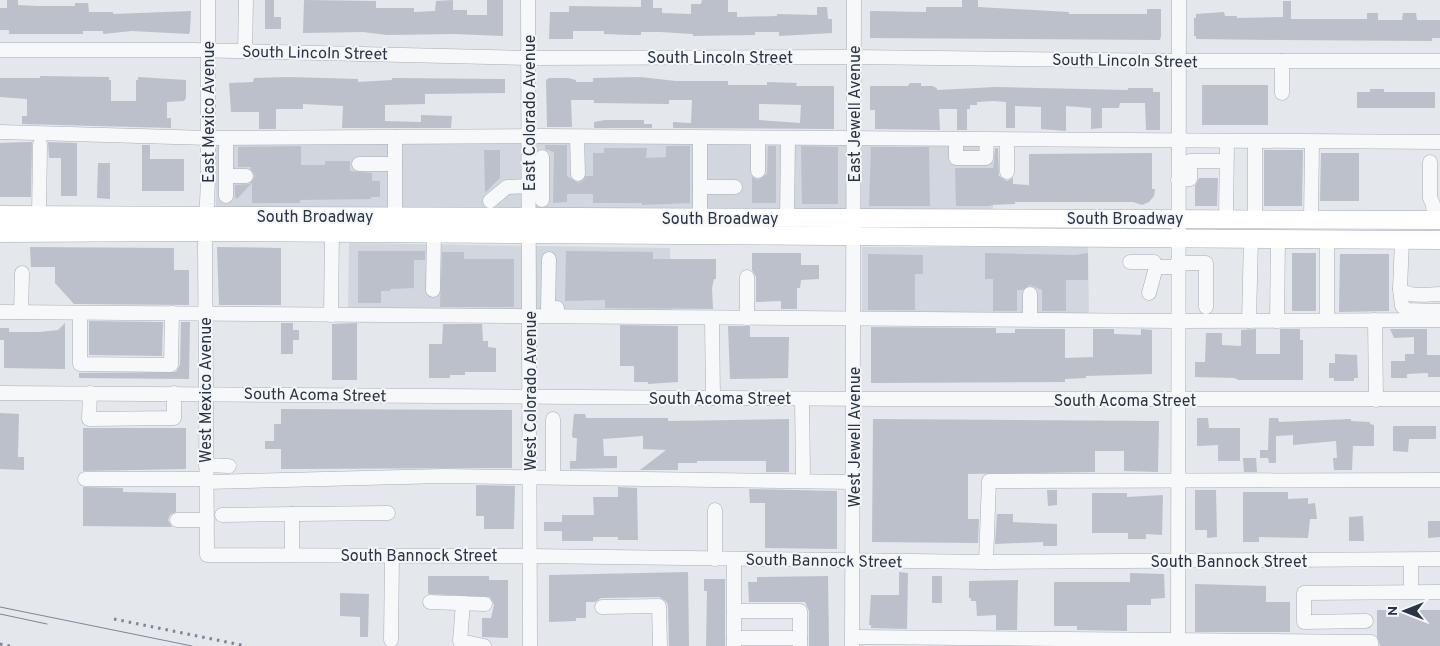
<svg xmlns="http://www.w3.org/2000/svg" width="1440" height="646" font-family="Overpass,sans-serif">
<style>
.built{fill:#d2d6de}
.building{fill:#bbc0ca;fill-rule:evenodd}
.lines{fill:none;stroke-linecap:round;stroke-linejoin:round}
.minor-casing{stroke:#a9aeb7;stroke-width:15}
.major-casing{stroke:#a3abb8;stroke-width:19}
.minor{stroke:#f7f8fa;stroke-width:14}
.major{stroke:#fff;stroke-width:18}
.tram{stroke:#7d8696;stroke-width:1}
.rail{stroke:#7d8696;stroke-width:3;stroke-dasharray:2.5 5;stroke-linecap:butt}
.labels{text-anchor:middle;stroke-width:4;stroke-linejoin:round;paint-order:stroke}
.street-label{font-size:16px;fill:#2b3445;stroke:#f4f6f9}
</style>
<rect width="100%" height="100%" fill="#e4e7ec"/>
<!-- built -->
<g class="built">
<path d="M215,140L993,143V214L216,210Z"/>
<path d="M349,243L670,248L672,314L348,312Z"/>
<path d="M862,247H1088L1089,318L862,316Z"/>
</g>
<!-- building -->
<g class="building">
<path d="M7,0H18V5L37,6H75V3H88L89,12H113V14L191,11L190,31L189,34L132,31L103,34V31H83V34H9V30H0V8H7Z"/>
<path d="M265,0H274V17H281V29H265Z"/>
<path d="M304,0L376,1V8H414V12L435,11L436,1L453,0V10H467V15H487V0H503V36L454,34L387,35L363,32L303,33Z"/>
<path d="M641,0H653V8H662V13L691,14V4H701L702,0H728V12H737V17L777,16V14L817,15V7H827L828,19H832V33L779,36V32H755V35L693,36V34L660,32H641V35H631L604,34V31H573V39H549L550,12H569V6L641,7Z"/>
<path d="M962,0H978V7L1069,12V14H1147V9H1161V36L1160,40L870,38V11L926,12V7H962Z"/>
<path d="M1283,1H1291V19H1367V13H1378V20H1402L1403,13H1416L1417,20H1440V38H1432V41L1281,40L1196,39V36H1194V18H1196V14L1224,12L1225,16H1237V18L1283,17Z"/>
<path d="M40,76L109,77V80H111V101H136V80H138V77L186,80V98L184,101L167,102V118H171V128L22,124V116H27V99L0,97V78H40Z"/>
<path d="M288,77L358,79V82L392,80V78L501,79H505V93L425,94V104L385,105V121L421,122V115L452,116L451,128H342L343,106L303,104V109H276V129H259V112H231L229,83L253,82L254,78Z"/>
<path d="M640,77L676,81H728V85H767V82L797,83L796,86H834V129L673,128V122L691,123L692,100H669V104L594,103V100H571L572,127H547L546,80L549,78H568L576,80V82H593V78ZM759,104L801,105L800,123L759,120Z"/>
<path d="M910,83H921V86H932L937,88V90L996,87L1128,90V88H1153V92H1160V130H1146L1145,103H1120L1119,108H1102V128L1091,129V108L1066,106V131L1041,129V107L1015,106V128H1006V102L994,101L977,102V105H970V109H967V130H957V109H939L940,130L875,129V110H870V86H908Z"/>
<rect x="1202" y="85" width="66" height="40"/>
<path d="M1370,89H1384V92H1435V108H1357V92H1370Z"/>
<path d="M605,120H644V124H652V128H594V122Z"/>
<path d="M27,142H32L31,197H0V143Z"/>
<path d="M48,142L77,143V196H61V158H49Z"/>
<path d="M135,145H150V159H184V191H142V145Z"/>
<path d="M545,145H567V176L578,183L583,181L586,176H593V153H604V148H647L646,158L666,157V146H690V203L642,205V203H593V194H567V202L553,203L554,152L545,149Z"/>
<path d="M301,146V165H325V161H350V171L372,173V181H380V197H371V199L300,200V203H252V183L237,199L235,197V185L250,184L255,176L250,168L252,167H238V147Z"/>
<path d="M768,146H776V203H752V177L758,180L767,174Z"/>
<path d="M801,146L838,147V204H802Z"/>
<path d="M871,147H929L930,206H869Z"/>
<path d="M995,148H998L999,176L1007,181L1013,178V184L1029,185V154L1152,153V189H1155L1154,196L1149,202L1142,205L1133,202H1015V204L991,205V206H956L955,168H993Z"/>
<path d="M484,150H500V178L485,193Z"/>
<path d="M1264,150H1303L1302,206H1264Z"/>
<path d="M1321,153H1359V201H1320Z"/>
<path d="M98,163H110V199L97,198Z"/>
<path d="M1199,178H1218L1217,206H1195V186Z"/>
<path d="M30,247L174,248V270H189V305L74,304L55,283V267H31Z"/>
<path d="M217,247L281,248V305H219Z"/>
<path d="M358,251H425V260H414V288L390,289V291H381V303H358Z"/>
<path d="M566,251L653,252V259H716V279H714L712,288L713,309L605,308V300L565,301Z"/>
<path d="M442,252H464V259H514V307H440Z"/>
<path d="M752,253H801V265H819V279L801,280L800,288H797V309H781V301L756,302V277L752,270Z"/>
<path d="M985,253L1075,255L1088,253V280H1066V311H1042V290L1030,285L1022,290H1017V311H993V279H985Z"/>
<rect x="1292" y="253" width="24" height="58"/>
<path d="M868,254L923,255V274H915V310H868Z"/>
<path d="M1340,254H1389V311L1339,312Z"/>
<path d="M89,321L163,322L162,356L89,355Z"/>
<path d="M181,322H190L189,379L79,378V373L176,372L180,365Z"/>
<path d="M65,323V369L4,368V340H0V328H9V332H39L58,330Z"/>
<path d="M281,323H293V330H299V340H293V354H281Z"/>
<path d="M357,323V380H332V324Z"/>
<path d="M443,324H482L483,341H488V347L496,348V372H465V375H450V378H429V344H442Z"/>
<path d="M620,325L678,326V382L648,384V382H634V366H620Z"/>
<path d="M728,326H750V337H789L788,378L730,379Z"/>
<path d="M871,327L996,328V333H1015V329H1065V358L1093,357V329H1114V334L1141,335V329L1152,330V374L1086,376V378L1065,379V382L871,383Z"/>
<path d="M1256,329V354H1280V329H1300V340H1303V380H1239L1234,378L1195,377V362H1205L1206,333H1222V345L1241,346V330Z"/>
<path d="M1390,329H1427V355H1440V377H1428V373L1407,374V378H1391V361H1405V354H1414V337L1394,338Z"/>
<path d="M1335,354L1357,355L1358,378H1354V381H1334V378H1329V363H1335Z"/>
<path d="M281,409L512,410V468L281,469V449H265V441H274V424H281Z"/>
<path d="M0,413L19,414L18,457H24V470L0,469Z"/>
<path d="M574,414H585L586,418H668V421L789,419V472H766V461H697V463H678V470H640L666,450L643,449V436L603,439L604,456H617V468L570,469V461H576L577,438H573L572,435Z"/>
<path d="M1197,418H1208L1209,428H1240V461H1218V445L1197,446Z"/>
<path d="M1269,418H1278L1279,422L1351,419V421L1370,422V424L1374,425V446H1353L1352,470H1334L1333,458H1337L1336,441L1293,445V435L1276,436V463H1269L1268,458H1260V450H1268Z"/>
<path d="M873,419L1159,421L1158,472L1124,471V451H1095V472L968,474V519H979L978,543L872,542Z"/>
<path d="M1393,426H1436V439H1409L1408,452L1393,451Z"/>
<path d="M83,428H186V469L83,471Z"/>
<path d="M1243,458H1256L1257,472H1244Z"/>
<path d="M476,485L515,486L514,529H484V516H476Z"/>
<path d="M83,487L123,488V492L176,493V512L170,515L168,520L172,527L83,526Z"/>
<path d="M618,487L637,488L638,540H618V537H593V541H562V531H544V522H562V515H594L593,497H618Z"/>
<path d="M749,489L837,491V549L765,548V503H750Z"/>
<path d="M1047,490H1057V505L1048,506Z"/>
<path d="M1195,490H1216L1217,537L1207,538V530H1195Z"/>
<path d="M1243,492H1288V499L1308,498V504L1315,503L1317,519H1310L1308,538L1259,537V542H1243Z"/>
<path d="M1092,493H1127V497L1163,495L1162,535L1146,534V539H1128V533H1092Z"/>
<path d="M997,514H1013V522L1057,524V546H1043V542L995,544Z"/>
<path d="M1363,516L1364,541H1349V517Z"/>
<path d="M1428,521H1440V537L1428,538Z"/>
<path d="M688,572L689,646H669L668,605L666,601L659,597L601,598L595,602H586V618H576V621L549,622V575Z"/>
<path d="M899,572L908,573L907,629L871,628V625H869L871,595H899Z"/>
<path d="M1130,573L1164,574L1165,598L1151,599V605H1127V631L1077,630V626H1054V582H1130Z"/>
<path d="M428,576H489V580H508V638L482,637V618H491L494,605L490,597L428,594Z"/>
<path d="M828,576L829,646H809V611L805,602H749L748,582H757V577Z"/>
<rect x="932" y="576" width="10" height="27"/>
<path d="M704,579H725V646H706L707,591H704Z"/>
<path d="M1018,580L1017,630H996V615L977,616L976,601H971V598H969V581Z"/>
<path d="M1195,584L1266,586V602H1290V632H1195Z"/>
<path d="M340,593L369,594L368,637H360V617L340,616Z"/>
<path d="M1377,610H1440V646H1380L1377,636Z"/>
</g>
<g class="lines">
<!-- minor casing -->
<g class="minor-casing">
<g id="minor">
<path d="M208,0V180L205,246L207,555L530,556L986,562L1440,559"/>
<path d="M528,0L530,646"/>
<path d="M0,50H193L528,58L854,57L1179,61H1440"/>
<path d="M245,51L246,0"/>
<path d="M1282,93V61"/>
<path d="M0,132L209,138L541,136L1440,142"/>
<path d="M577,137L578,174"/>
<path d="M700,138V218"/>
<path d="M956,140V158H986L987,140"/>
<path d="M1255,142V219"/>
<path d="M1430,162V198L1433,204L1434,221"/>
<path d="M359,164H395V217"/>
<path d="M395,164V137"/>
<path d="M758,171V138"/>
<path d="M1007,172V141"/>
<path d="M227,176H246"/>
<path d="M1178,180L1190,179V161H1226"/>
<path d="M700,187H735"/>
<path d="M226,196V144"/>
<path d="M542,200V157"/>
<path d="M490,201L507,187L529,186"/>
<path d="M39,216L40,144"/>
<path d="M787,218L788,139"/>
<path d="M1226,218L1227,142"/>
<path d="M1311,219L1312,142"/>
<path d="M1327,239V320"/>
<path d="M1402,240L1400,289C1409,298 1428,294 1440,294"/>
<path d="M549,259L548,308H557V316"/>
<path d="M1130,262H1154L1156,267"/>
<path d="M1177,263H1206V307"/>
<path d="M747,277V318"/>
<path d="M1400,289L1402,306L1407,310L1440,311"/>
<path d="M433,290L434,234"/>
<path d="M1149,293L1156,267H1177"/>
<path d="M1030,294V319"/>
<path d="M0,312L1177,321L1440,320"/>
<path d="M21,312L22,273"/>
<path d="M80,313V364L171,365L172,313"/>
<path d="M331,315L332,233"/>
<path d="M712,318L713,398"/>
<path d="M1375,320L1376,400"/>
<path d="M1249,321L1251,238"/>
<path d="M1277,321L1278,238"/>
<path d="M0,393L883,399H1440"/>
<path d="M90,393L89,419L174,418V393"/>
<path d="M802,399L803,473"/>
<path d="M206,465L229,466"/>
<path d="M553,471V419"/>
<path d="M85,479H206"/>
<path d="M206,482L444,476L853,482"/>
<path d="M222,515L388,513"/>
<path d="M177,520H207"/>
<path d="M292,555V514"/>
<path d="M715,559V510"/>
<path d="M1411,560V592"/>
<path d="M986,562L989,481L1440,480"/>
<path d="M430,602L485,604"/>
<path d="M463,603L460,641L484,646"/>
<path d="M602,607L659,606L660,646"/>
<path d="M734,611H800V646"/>
<path d="M1366,621L1304,622V593L1440,592"/>
<path d="M853,637L1371,642V646"/>
<path d="M734,638H800"/>
<path d="M391,640L392,555"/>
<path d="M734,646V559"/>
<path d="M852,646L854,0"/>
<path d="M1178,646L1179,0"/>
</g>
</g>
<!-- major casing -->
<g class="major-casing">
<g id="major">
<path d="M0,215L1440,220"/>
<path d="M0,233L206,232L1440,240"/>
</g>
</g>
<!-- minor -->
<use href="#minor" class="minor"/>
<!-- major -->
<use href="#major" class="major"/>
<!-- tram -->
<g class="tram">
<path d="M0,607L192,646"/>
<path d="M0,614L47,624"/>
</g>
<!-- rail -->
<g class="rail">
<path d="M114,619L246,646"/>
<path d="M0,644L10,646"/>
</g>
</g>
<g class="labels">
<!-- street labels -->
<g class="street-label">
<text transform="translate(315 52) rotate(1)" y="6">South Lincoln Street</text>
<text x="720" y="63">South Lincoln Street</text>
<text transform="translate(1125 60) rotate(1)" y="6">South Lincoln Street</text>
<text transform="translate(208 112) rotate(-90)" y="6">East Mexico Avenue</text>
<text transform="translate(529 113) rotate(-90)" y="6">East Colorado Avenue</text>
<text transform="translate(854 114) rotate(-90)" y="6">East Jewell Avenue</text>
<text x="315" y="222">South Broadway</text>
<text x="720" y="224">South Broadway</text>
<text x="1125" y="224">South Broadway</text>
<text transform="translate(205 390) rotate(-90)" y="6">West Mexico Avenue</text>
<text transform="translate(530 391) rotate(-90)" y="6">West Colorado Avenue</text>
<text transform="translate(315 394) rotate(1)" y="6">South Acoma Street</text>
<text x="720" y="404">South Acoma Street</text>
<text x="1125" y="406">South Acoma Street</text>
<text transform="translate(854 437) rotate(-90)" y="6">West Jewell Avenue</text>
<text x="419" y="561">South Bannock Street</text>
<text transform="translate(824 560) rotate(1)" y="6">South Bannock Street</text>
<text x="1229" y="567">South Bannock Street</text>
</g>
</g>
<!-- north arrow -->
<g transform="translate(1405 611) rotate(270)" stroke="#f4f6f9" stroke-width="4" paint-order="stroke">
<path d="M0-4L9 19L0 12L-9 19Z" fill="#2b3445"/>
<text y="-8" font-size="14" font-weight="bold" text-anchor="middle" fill="#2b3445">N</text>
</g>
</svg>
